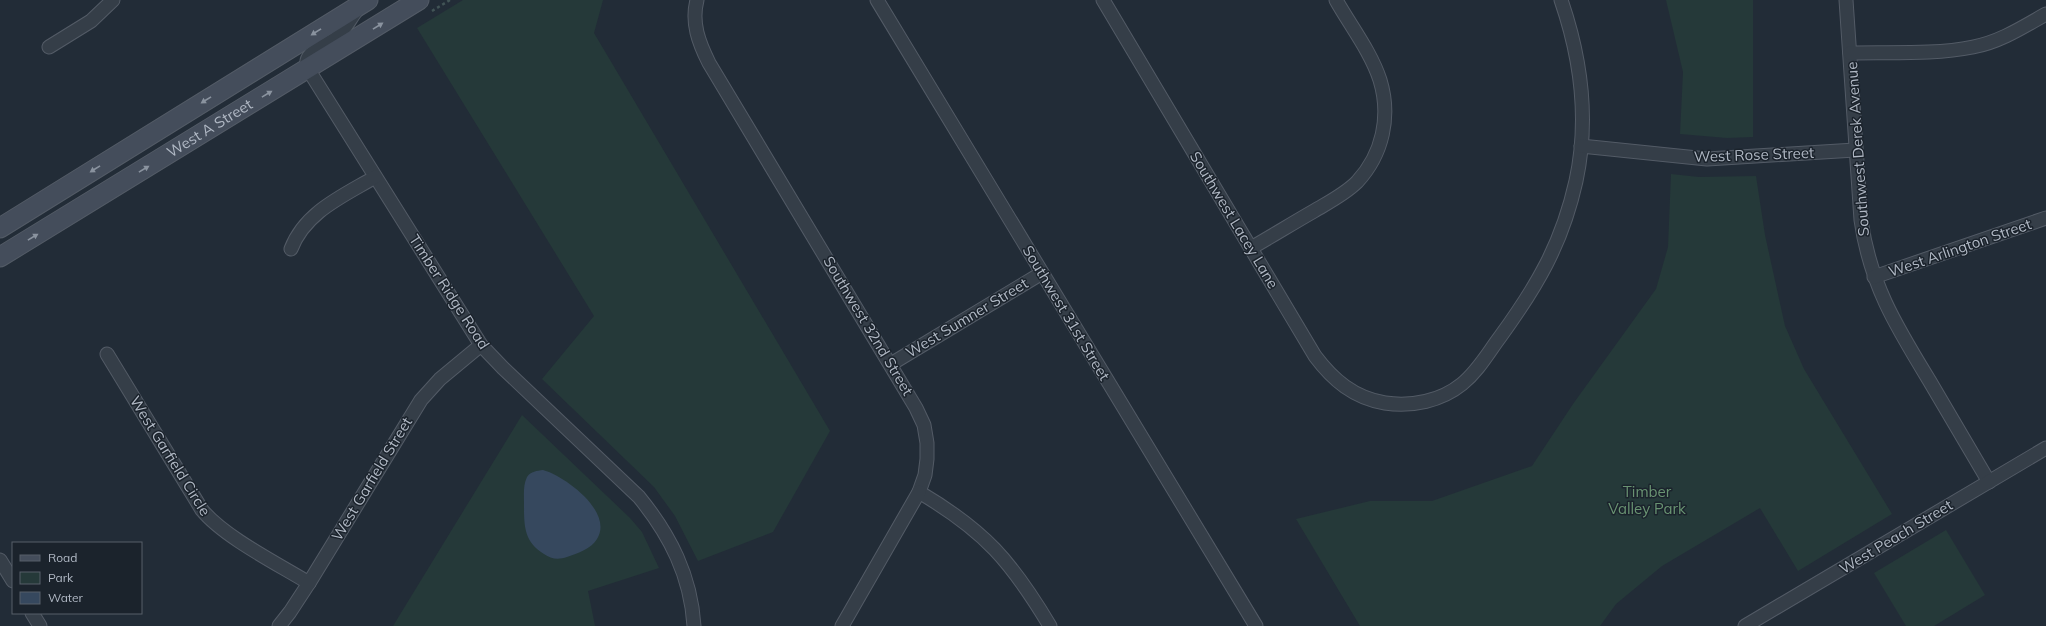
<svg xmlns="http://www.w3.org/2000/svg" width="2046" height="626" font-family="Mulish,sans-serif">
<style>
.green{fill:#253939}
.water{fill:#36485e}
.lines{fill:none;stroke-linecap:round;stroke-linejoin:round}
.minor-casing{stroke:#535b66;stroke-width:15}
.secondary-casing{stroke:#535b66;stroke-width:21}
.path{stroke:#425456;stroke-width:2.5;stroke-dasharray:3 3;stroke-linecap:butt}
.minor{stroke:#353e48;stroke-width:13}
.secondary{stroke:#444d5b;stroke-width:19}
.oneway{fill:#8a939f}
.labels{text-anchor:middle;stroke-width:3;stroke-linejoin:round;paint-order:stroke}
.street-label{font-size:15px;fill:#b0b8c4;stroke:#1b232c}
.park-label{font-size:15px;fill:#699372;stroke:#1b232c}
</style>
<rect width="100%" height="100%" fill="#222c37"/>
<!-- green -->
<g class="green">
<path d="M463,0H603L594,33L830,431L773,532L698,561L675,516L654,487L542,379L594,316L417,28Z"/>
<path d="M1666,0H1753V137L1727,138L1680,134L1683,72Z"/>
<path d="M1671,174L1699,177L1756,176L1765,235L1785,326L1804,369L1892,514L1798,571L1760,508L1662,566L1616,604L1600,626H1360L1296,519L1370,501H1432L1532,466L1573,404L1656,289L1668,247Z"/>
<path d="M522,415L630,518L642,532L659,568L588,591L595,626H393Z"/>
<path d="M1946,530L1985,595L1934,626H1906L1874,573Z"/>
</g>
<!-- water -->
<path class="water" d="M543,470C565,476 614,512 597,539C591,549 578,553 567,557C558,560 551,559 544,554C524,542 524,526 524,504C524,495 523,485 527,477C531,471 537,471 543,470Z"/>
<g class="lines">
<!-- minor casing -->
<g class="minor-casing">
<g id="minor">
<path d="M697,0C691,23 699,43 709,63L916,408L924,425L927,443V459L925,475L919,492C985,531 1011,561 1050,626"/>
<path d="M877,0L1256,626"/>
<path d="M1103,0L1315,356C1333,380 1354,398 1385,403C1412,407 1441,401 1462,384C1478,371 1488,353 1500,337C1537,286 1562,244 1576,181C1589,121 1581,58 1561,0"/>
<path d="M1846,0L1861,220C1870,284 1896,326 1929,380C1949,414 1969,448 1989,482"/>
<path d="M357,10C350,19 344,31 336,38C326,46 301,52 308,69L481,345L503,368L639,497C670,535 691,576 694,626"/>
<path d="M49,47L91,21L113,0"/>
<path d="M1850,53C1890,52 1934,55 1973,47C2000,42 2023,27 2046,14"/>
<path d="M1581,146L1707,159L1855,150"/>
<path d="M1251,248C1272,236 1293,223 1314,211C1329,202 1345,194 1357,182C1383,154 1391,116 1380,80C1371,52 1350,25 1336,0"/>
<path d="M291,249C305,212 343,196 375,177"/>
<path d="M1874,277L2046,218"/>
<path d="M107,354L202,510C224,537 278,564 309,583"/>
<path d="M891,364L1042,273"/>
<path d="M0,560L13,581"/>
<path d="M32,613L40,626"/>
<path d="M279,626L290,612L309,583L421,400L440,379L481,345"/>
<path d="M842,626L919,492"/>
<path d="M1745,626L2046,448"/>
</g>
</g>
<!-- secondary casing -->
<g class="secondary-casing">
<g id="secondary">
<path d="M0,228L368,0"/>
<path id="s1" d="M0,257L419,0"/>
</g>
</g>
<!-- path -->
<path class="path" d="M432,11L450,0"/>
<!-- minor -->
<use href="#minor" class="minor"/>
<!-- secondary -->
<use href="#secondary" class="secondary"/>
</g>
<!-- one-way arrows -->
<defs><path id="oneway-solid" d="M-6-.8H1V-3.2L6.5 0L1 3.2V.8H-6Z"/></defs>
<g class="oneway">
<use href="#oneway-solid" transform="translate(378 26) rotate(-32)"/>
<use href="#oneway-solid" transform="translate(316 32) rotate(148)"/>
<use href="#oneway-solid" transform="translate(267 94) rotate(-31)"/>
<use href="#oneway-solid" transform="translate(206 100) rotate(148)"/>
<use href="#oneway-solid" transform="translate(95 169) rotate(148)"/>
<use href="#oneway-solid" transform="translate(144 169) rotate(-31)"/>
<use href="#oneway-solid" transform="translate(33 237) rotate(-31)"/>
</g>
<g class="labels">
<!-- street labels -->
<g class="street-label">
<text dy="5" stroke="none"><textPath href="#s1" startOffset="246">West A Street</textPath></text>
<text transform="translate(1858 149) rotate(-94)" y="5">Southwest Derek Avenue</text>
<text transform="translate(1754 155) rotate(-2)" y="5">West Rose Street</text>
<text transform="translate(1234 220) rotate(59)" y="5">Southwest Lacey Lane</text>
<text transform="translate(1960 248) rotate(-19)" y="5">West Arlington Street</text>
<text transform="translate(449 292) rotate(57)" y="5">Timber Ridge Road</text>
<text transform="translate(1066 313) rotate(59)" y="5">Southwest 31st Street</text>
<text transform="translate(967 318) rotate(-31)" y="5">West Sumner Street</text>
<text transform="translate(868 326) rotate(59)" y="5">Southwest 32nd Street</text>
<text transform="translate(170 456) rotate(58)" y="5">West Garfield Circle</text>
<text transform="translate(372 479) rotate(-59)" y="5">West Garfield Street</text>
<text transform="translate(1896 537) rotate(-31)" y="5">West Peach Street</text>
</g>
<!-- park labels -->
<g class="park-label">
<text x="1647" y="497">Timber<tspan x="1647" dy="17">Valley Park</tspan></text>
</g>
</g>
<!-- legend -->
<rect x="12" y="542" width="130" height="72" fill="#1b232c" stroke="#575f69"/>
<rect x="20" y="555" width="20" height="6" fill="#444d5b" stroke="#575f69"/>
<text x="48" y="562" font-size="12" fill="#b0b8c4">Road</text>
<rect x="20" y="572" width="20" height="12" fill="#253939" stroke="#575f69"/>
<text x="48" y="582" font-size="12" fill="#b0b8c4">Park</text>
<rect x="20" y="592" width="20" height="12" fill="#36485e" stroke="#575f69"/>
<text x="48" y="602" font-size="12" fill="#b0b8c4">Water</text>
</svg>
